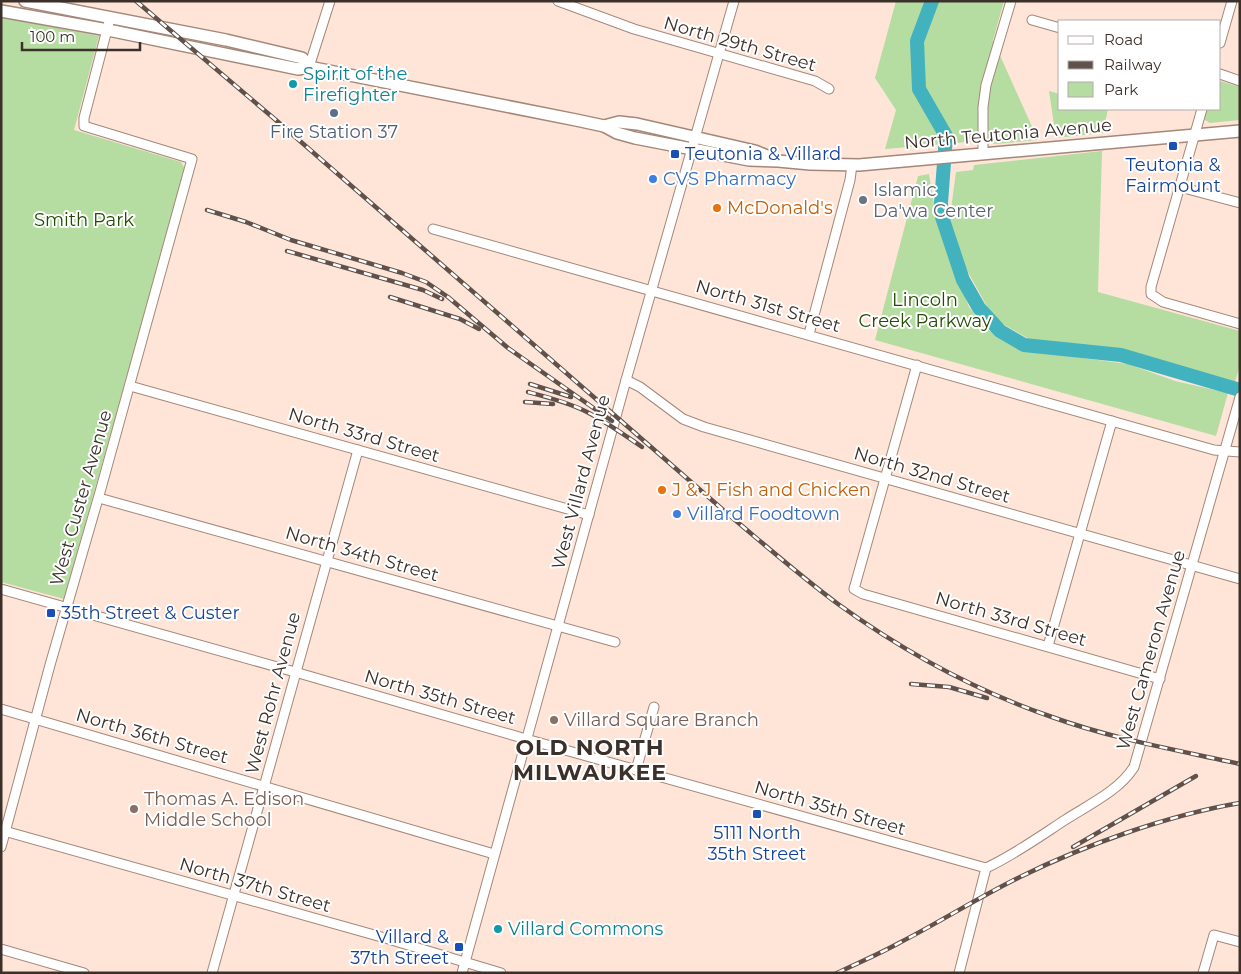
<svg xmlns="http://www.w3.org/2000/svg" width="1241" height="974" font-family="Montserrat,sans-serif">
<style>
.green{fill:#b5dca1}
.lines{fill:none;stroke-linecap:round;stroke-linejoin:round}
.river{stroke:#41b2be;stroke-width:14}
.minor-casing{stroke:#a48779;stroke-width:11}
.major-casing{stroke:#a48779;stroke-width:14}
.minor{stroke:#fff;stroke-width:9}
.major{stroke:#fff;stroke-width:11}
.rail-casing{stroke:#60514a;stroke-width:4.5}
.rail{stroke:#fff;stroke-width:2.5;stroke-dasharray:8;stroke-linecap:butt}
.culture-dot{fill:#0f9aa8;stroke:#fff;stroke-width:2}
.service-dot{fill:#5c6f8a;stroke:#fff;stroke-width:2}
.transit-dot{fill:#1a4fb4;stroke:#fff;stroke-width:2}
.shop-dot{fill:#3f7fe0;stroke:#fff;stroke-width:2}
.worship-dot{fill:#6b7280;stroke:#fff;stroke-width:2}
.food-dot{fill:#e8710a;stroke:#fff;stroke-width:2}
.education-dot{fill:#8d6e63;stroke:#fff;stroke-width:2}
.labels{text-anchor:middle;stroke-width:4;stroke-linejoin:round;paint-order:stroke}
.street-label{font-size:18px;fill:#3c302a;stroke:#fff}
.culture-label{font-size:18px;fill:#0d838f;stroke:#fff;text-anchor:start}
.service-label{font-size:18px;fill:#4e5e75;stroke:#fff}
.transit-label{font-size:18px;fill:#164399;stroke:#fff;text-anchor:start}
.shop-label{font-size:18px;fill:#366cbe;stroke:#fff;text-anchor:start}
.worship-label{font-size:18px;fill:#5b616d;stroke:#fff;text-anchor:start}
.food-label{font-size:18px;fill:#c56008;stroke:#fff;text-anchor:start}
.park-label{font-size:18px;fill:#244b04;stroke:#fff}
.education-label{font-size:18px;fill:#785e54;stroke:#fff;text-anchor:start}
.district-label{font-size:22px;font-weight:bold;letter-spacing:1px;fill:#3c302a;stroke:#fff}
</style>
<rect width="100%" height="100%" fill="#ffe5d8"/>
<!-- green -->
<g class="green">
<path d="M896,1H1004L993,40L1038,140L996,144L991,143L990,140L885,149L896,110L875,78Z"/>
<path d="M1,17L99,36L74,130L181,162L185,169L64,599L1,582Z"/>
<path d="M1220,81L1240,87V120L1210,123L1205,120L1203,115L1206,109H1220Z"/>
<path d="M1049,91L1060,94V109H1108L1103,133L1056,138Z"/>
<path d="M1102,151L1098,292L1240,331V365L1235,382L1117,349L1029,339L994,319L964,265L949,224L956,172L973,170L974,165Z"/>
<path d="M929,174L937,222L969,307L985,328L1022,350L1128,364L1175,381L1228,393L1216,436L875,340L918,176Z"/>
</g>
<g class="lines">
<!-- river -->
<path class="river" d="M932,1L917,41L919,89L946,136L941,203L942,217L963,280L979,308L1000,331L1024,345L1121,355L1240,390"/>
<!-- minor casing -->
<g class="minor-casing">
<g id="minor">
<path d="M558,1L634,29L815,81L829,89"/>
<path d="M1032,20L1060,28"/>
<path d="M1220,43L1232,1"/>
<path d="M309,67L330,1"/>
<path d="M1220,74L1240,81"/>
<path d="M1202,109L1151,287V294L1163,302L1240,324"/>
<path d="M983,153V107L986,85L1011,1"/>
<path d="M1180,187L1240,203"/>
<path d="M433,229L1214,450L1240,452"/>
<path d="M809,334L850,180L852,165"/>
<path d="M917,365L854,589L863,594L1160,679"/>
<path d="M626,380L640,387L683,419L704,427L1240,579"/>
<path d="M130,386L589,515"/>
<path d="M99,498L615,642"/>
<path d="M1,589L295,672L526,739L986,868"/>
<path d="M1048,646L1112,421"/>
<path d="M1,709L494,854"/>
<path d="M636,770L654,707"/>
<path d="M1,830L385,938L501,973"/>
<path d="M1,847L50,665L100,492L192,159L84,126V118L110,18"/>
<path d="M986,868C1014,855 1039,837 1065,820C1088,805 1119,791 1134,767L1240,397"/>
<path d="M1,949L84,973"/>
<path d="M212,973L358,450"/>
<path d="M462,973L626,380L734,1"/>
<path d="M959,973L986,868"/>
<path d="M1203,973L1214,935L1240,942"/>
</g>
</g>
<!-- major casing -->
<g class="major-casing">
<g id="major">
<path d="M25,1L226,40L302,58L309,67"/>
<path d="M1,11L108,30L298,69L309,67L576,120L604,126L617,133L635,138L749,160L778,161L810,164L859,165L1240,131"/>
<path d="M604,126L619,122L637,124L755,151L772,158"/>
</g>
</g>
<!-- minor -->
<use href="#minor" class="minor"/>
<!-- major -->
<use href="#major" class="major"/>
<!-- rail casing -->
<g class="rail-casing">
<g id="rail">
<path d="M136,1L277,121L729,515C765,545 800,576 838,604C903,651 976,691 1052,717C1113,739 1177,750 1240,764"/>
<path d="M207,210L246,222L291,240L402,273L426,282L448,297L508,348L612,421"/>
<path d="M287,251L423,290L442,299"/>
<path d="M390,297L460,319L479,329"/>
<path d="M530,384L571,397"/>
<path d="M528,392C547,397 567,402 585,411C605,421 623,434 642,447"/>
<path d="M525,402L553,404"/>
<path d="M911,684L949,687L987,698"/>
<path d="M1073,847L1196,776"/>
<path d="M837,973C858,963 879,954 899,943C940,922 979,897 1020,877C1085,845 1168,815 1240,803"/>
</g>
</g>
<!-- rail -->
<use href="#rail" class="rail"/>
</g>
<!-- markers -->
<g class="culture-dot">
<circle cx="293" cy="84" r="5"/>
<circle cx="498" cy="929" r="5"/>
</g>
<circle class="service-dot" cx="334" cy="113" r="5"/>
<g class="transit-dot">
<rect x="1168" y="141" width="10" height="10" rx="2.5"/>
<rect x="670" y="149" width="10" height="10" rx="2.5"/>
<rect x="46" y="608" width="10" height="10" rx="2.5"/>
<rect x="752" y="809" width="10" height="10" rx="2.5"/>
<rect x="454" y="942" width="10" height="10" rx="2.5"/>
</g>
<g class="shop-dot">
<circle cx="653" cy="179" r="5"/>
<circle cx="677" cy="514" r="5"/>
</g>
<circle class="worship-dot" cx="863" cy="200" r="5"/>
<g class="food-dot">
<circle cx="717" cy="208" r="5"/>
<circle cx="662" cy="490" r="5"/>
</g>
<g class="education-dot">
<circle cx="554" cy="720" r="5"/>
<circle cx="134" cy="809" r="5"/>
</g>
<g class="labels">
<!-- street labels -->
<g class="street-label">
<text transform="translate(740 44) rotate(16)" y="6">North 29th Street</text>
<text transform="translate(1008 134) rotate(-5)" y="6">North Teutonia Avenue</text>
<text transform="translate(768 306) rotate(16)" y="6">North 31st Street</text>
<text transform="translate(364 435) rotate(16)" y="6">North 33rd Street</text>
<text transform="translate(932 475) rotate(16)" y="6">North 32nd Street</text>
<text transform="translate(581 482) rotate(-75)" y="6">West Villard Avenue</text>
<text transform="translate(81 498) rotate(-74)" y="6">West Custer Avenue</text>
<text transform="translate(362 554) rotate(16)" y="6">North 34th Street</text>
<text transform="translate(1011 619) rotate(16)" y="6">North 33rd Street</text>
<text transform="translate(1151 650) rotate(-74)" y="6">West Cameron Avenue</text>
<text transform="translate(273 693) rotate(-75)" y="6">West Rohr Avenue</text>
<text transform="translate(440 697) rotate(16)" y="6">North 35th Street</text>
<text transform="translate(152 736) rotate(16)" y="6">North 36th Street</text>
<text transform="translate(830 808) rotate(16)" y="6">North 35th Street</text>
<text transform="translate(255 885) rotate(16)" y="6">North 37th Street</text>
</g>
<!-- culture labels -->
<g class="culture-label">
<text x="303" y="80">Spirit of the<tspan x="303" dy="21">Firefighter</tspan></text>
<text x="508" y="935">Villard Commons</text>
</g>
<!-- service labels -->
<g class="service-label">
<text x="334" y="138">Fire Station 37</text>
</g>
<!-- transit labels -->
<g class="transit-label">
<text x="685" y="160">Teutonia &amp; Villard</text>
<text x="1173" y="171" text-anchor="middle">Teutonia &amp;<tspan x="1173" dy="21">Fairmount</tspan></text>
<text x="61" y="619">35th Street &amp; Custer</text>
<text x="757" y="839" text-anchor="middle">5111 North<tspan x="757" dy="21">35th Street</tspan></text>
<text x="449" y="943" text-anchor="end">Villard &amp;<tspan x="449" dy="21">37th Street</tspan></text>
</g>
<!-- shop labels -->
<g class="shop-label">
<text x="663" y="185">CVS Pharmacy</text>
<text x="687" y="520">Villard Foodtown</text>
</g>
<!-- worship labels -->
<g class="worship-label">
<text x="873" y="196">Islamic<tspan x="873" dy="21">Da'wa Center</tspan></text>
</g>
<!-- food labels -->
<g class="food-label">
<text x="727" y="214">McDonald's</text>
<text x="672" y="496">J &amp; J Fish and Chicken</text>
</g>
<!-- park labels -->
<g class="park-label">
<text x="84" y="226">Smith Park</text>
<text x="925" y="306">Lincoln<tspan x="925" dy="21">Creek Parkway</tspan></text>
</g>
<!-- education labels -->
<g class="education-label">
<text x="564" y="726">Villard Square Branch</text>
<text x="144" y="805">Thomas A. Edison<tspan x="144" dy="21">Middle School</tspan></text>
</g>
<!-- district labels -->
<g class="district-label">
<text x="590" y="755">OLD NORTH<tspan x="590" dy="25">MILWAUKEE</tspan></text>
</g>
</g>
<!-- border -->
<rect width="1241" height="974" fill="none" stroke="#3c302a" stroke-width="5"/>
<!-- legend -->
<rect x="1058" y="20" width="162" height="90" fill="#ffffff" stroke="#b1acaa"/>
<rect x="1068" y="36" width="25" height="8" fill="#ffffff" stroke="#b1acaa"/>
<text x="1104" y="45" font-size="15" fill="#3c302a">Road</text>
<rect x="1068" y="61" width="25" height="8" fill="#60514a" stroke="#b1acaa"/>
<text x="1104" y="70" font-size="15" fill="#3c302a">Railway</text>
<rect x="1068" y="82" width="25" height="15" fill="#b5dca1" stroke="#b1acaa"/>
<text x="1104" y="95" font-size="15" fill="#3c302a">Park</text>
<!-- scale -->
<path d="M22 42v8h118v-8" fill="none" stroke="#3c302a" stroke-width="2.5"/>
<text x="30" y="42" font-size="15" fill="#3c302a" stroke="#ffffff" stroke-width="4" paint-order="stroke">100 m</text>
</svg>
